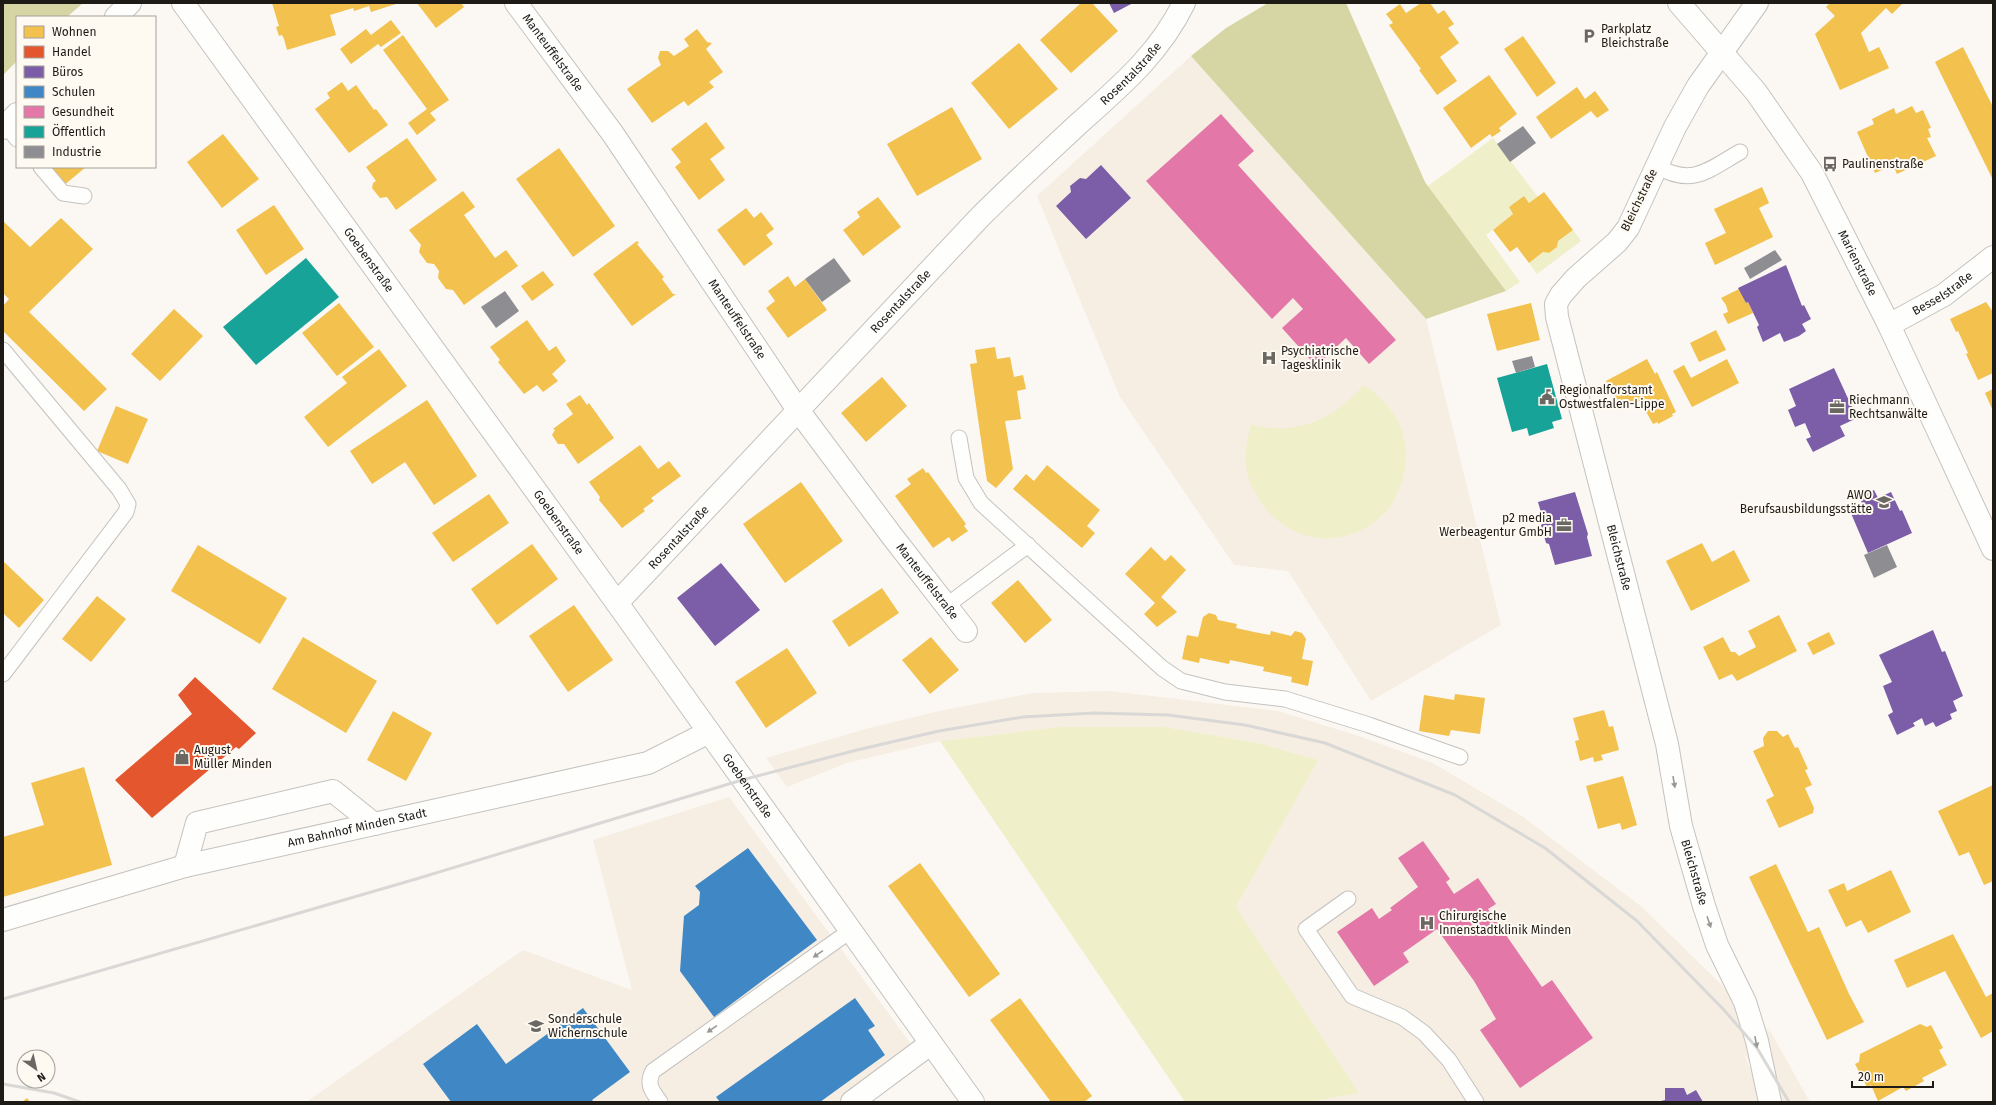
<svg xmlns="http://www.w3.org/2000/svg" width="1996" height="1105" font-family="'Fira Sans',sans-serif">
<style>
.built{fill:#f6eee2}
.green{fill:#efefc9}
.forest{fill:#d6d6a4}
.homes{fill:#f2c14e}
.shops{fill:#e4572e}
.offices{fill:#7b5ea7}
.schools{fill:#3f88c5}
.health{fill:#e377a8}
.public{fill:#17a398}
.industry{fill:#8d8d92}
.lines{fill:none;stroke-linecap:round;stroke-linejoin:round}
.service-casing{stroke:#c5c2be;stroke-width:17}
.minor-casing{stroke:#c5c2be;stroke-width:24}
.tertiary-casing{stroke:#c5c2be;stroke-width:24}
.service{stroke:#fefefd;stroke-width:15}
.minor{stroke:#fefefd;stroke-width:22}
.tertiary{stroke:#fefefd;stroke-width:22}
.rail{stroke:#d9d8d6;stroke-width:3}
.oneway{fill:#999896}
.labels{text-anchor:middle;stroke-width:4;stroke-linejoin:round;paint-order:stroke}
.poi-label{font-size:12px;fill:#1e1b17;stroke:#fef9f1;text-anchor:start}
.street-label{font-size:12px;fill:#1e1b17;stroke:#fef9f1}
</style>
<rect width="100%" height="100%" fill="#fbf8f4"/>
<!-- built -->
<g class="built">
<path d="M1191,56L1426,319L1501,625L1371,701L1288,571L1234,565L1120,397L1037,196Z"/>
<path d="M1110,691L1278,711L1359,736L1433,763L1522,816L1642,907L1772,1034L1810,1102H1778L1744,1054L1763,1102H1310L1359,1093L1236,907L1317,760L1258,743L1165,727H1060L940,741L847,763L787,787L766,758L869,728L939,711L1033,693Z"/>
<path d="M729,797L914,1048L838,1102H306L523,950L632,990L593,840Z"/>
</g>
<!-- green -->
<g class="green">
<path d="M1493,138L1538,197L1529,203L1524,196L1509,207L1513,214L1486,235L1520,282L1506,291L1428,186Z"/>
<path d="M1573,230L1581,241L1537,274L1529,263L1543,252L1549,253L1557,247L1558,241Z"/>
<path d="M1364,385C1399,409 1415,442 1401,484C1398,492 1394,502 1389,508C1353,549 1296,549 1263,505C1243,477 1242,458 1251,425C1300,435 1331,421 1364,385Z"/>
<path d="M1060,727H1165L1258,743L1318,760L1236,907L1359,1093L1310,1102H1185L940,741Z"/>
</g>
<!-- forest -->
<g class="forest">
<path d="M3,3H83L67,17H17V61L3,75Z"/>
<path d="M1268,3H1346L1425,182L1506,291L1426,319L1191,56L1226,28Z"/>
</g>
<!-- homes -->
<g class="homes">
<path d="M272,3H399L371,12L369,6L354,11L353,8L330,15L336,35L287,50L284,39L282,35L279,36L276,27L279,26L278,23Z"/>
<path d="M417,3H461L464,7L436,28Z"/>
<path d="M1081,3H1092L1118,31L1071,73L1040,40Z"/>
<path d="M1421,3H1430L1438,14L1444,10L1454,24L1448,28L1459,43L1440,57L1457,81L1437,95L1419,70L1421,69L1389,25L1393,23L1386,14L1400,4L1406,13Z"/>
<path d="M1830,3H1903L1892,14L1886,8L1861,33L1869,52L1879,47L1889,68L1840,90L1815,34L1835,16L1826,7Z"/>
<path d="M391,20L401,33L381,47L378,44L351,64L340,49L366,29L371,35Z"/>
<path d="M697,29L707,42L712,43L706,49L723,72L709,82L714,87L688,106L684,101L652,123L627,89L661,65L658,58L660,51H668L674,56L689,46L684,39Z"/>
<path d="M403,35L449,100L430,113L436,120L417,135L408,123L427,109L383,50Z"/>
<path d="M1523,36L1556,83L1537,97L1504,49Z"/>
<path d="M1019,43L1058,89L1009,129L971,83Z"/>
<path d="M1963,47L1993,107V180L1935,62Z"/>
<path d="M1489,75L1517,114L1499,128L1501,131L1492,137L1490,134L1471,148L1443,108Z"/>
<path d="M342,82L348,91L356,85L374,110L376,109L388,125L349,153L315,109L330,98L327,93Z"/>
<path d="M1577,87L1585,99L1595,91L1609,110L1597,118L1591,111L1551,139L1536,117Z"/>
<path d="M1912,106L1916,113L1923,110L1931,128L1928,129L1931,137L1927,138L1936,156L1897,174L1893,165L1875,173L1857,132L1874,124L1872,119L1894,108L1896,114Z"/>
<path d="M952,107L982,159L917,196L887,144Z"/>
<path d="M706,122L725,148L710,159L725,180L699,200L675,167L681,162L671,149Z"/>
<path d="M223,134L259,179L222,208L187,162Z"/>
<path d="M407,138L437,180L396,210L387,197L380,198L372,188L373,183L376,181L366,167Z"/>
<path d="M559,148L615,226L573,257L516,179Z"/>
<path d="M47,167H86L63,186Z"/>
<path d="M1762,187L1769,203L1759,208L1773,237L1715,265L1705,243L1726,233L1714,209Z"/>
<path d="M463,191L475,207L464,215L495,258L506,250L518,266L464,305L453,290L446,289L438,278L439,271L434,264L427,263L419,252L421,245L409,230Z"/>
<path d="M1544,192L1573,230L1558,241L1557,247L1549,253L1543,252L1529,263L1517,247L1510,252L1493,230L1513,214L1509,207L1524,196L1529,203Z"/>
<path d="M878,197L901,227L863,256L843,230L860,217L857,212Z"/>
<path d="M274,205L304,249L266,275L236,230Z"/>
<path d="M746,208L754,218L761,212L774,229L766,235L773,244L744,266L717,230Z"/>
<path d="M61,218L93,249L29,312L107,389L84,411L3,331V306L9,299L3,293V221L30,247Z"/>
<path d="M637,241L639,243L637,244L664,277L662,279L673,294H676L632,326L593,274Z"/>
<path d="M543,271L554,285L532,301L521,286Z"/>
<path d="M788,276L795,287L805,279L827,310L788,338L766,308L775,301L768,291Z"/>
<path d="M1739,289L1746,303L1748,302L1753,313L1728,324L1723,314L1728,312L1726,305L1721,298Z"/>
<path d="M1986,302L1993,312V373L1978,380L1966,354L1968,353L1958,331L1956,332L1950,319Z"/>
<path d="M339,303L374,347L337,376L302,333Z"/>
<path d="M1531,303L1540,340L1497,351L1487,314Z"/>
<path d="M174,309L203,336L160,381L131,354Z"/>
<path d="M527,320L549,351L556,346L566,361L552,374L558,381L543,392L537,385L524,394L498,362L500,360L490,347Z"/>
<path d="M1716,330L1726,350L1699,362L1690,343Z"/>
<path d="M995,347L997,359L1010,357L1014,377L1023,375L1026,389L1017,391L1021,419L1005,421L1013,469L996,488L987,481L970,364L977,363L975,350Z"/>
<path d="M379,349L407,386L328,447L304,417L347,383L342,377Z"/>
<path d="M1647,359L1655,374L1657,372L1676,412L1672,414L1673,416L1658,424V422L1653,424L1640,401L1623,410L1606,381Z"/>
<path d="M1727,359L1739,383L1692,407L1673,371L1684,365L1691,378Z"/>
<path d="M882,377L907,406L866,442L841,413Z"/>
<path d="M1993,389V411L1985,393Z"/>
<path d="M580,395L587,405L589,403L614,438L578,464L564,444H558L552,435L555,430L553,429L573,414L566,404Z"/>
<path d="M427,400L477,476L434,505L405,462L372,484L350,451Z"/>
<path d="M116,406L148,419L128,464L97,451Z"/>
<path d="M640,445L658,469L669,461L681,476L651,498L654,501L643,509L645,511L622,528L599,500L600,497L589,482Z"/>
<path d="M1047,465L1100,510L1087,526L1095,533L1082,548L1013,489L1026,474L1034,481Z"/>
<path d="M923,468L926,473L928,472L966,524L964,526L968,531L952,542L949,537L933,548L895,496L911,484L907,479Z"/>
<path d="M801,482L843,541L785,583L743,524Z"/>
<path d="M489,494L509,523L453,562L432,533Z"/>
<path d="M1702,543L1712,562L1734,550L1750,581L1691,611L1666,561Z"/>
<path d="M532,544L558,579L497,625L471,589Z"/>
<path d="M198,545L287,598L260,644L171,591Z"/>
<path d="M1151,547L1165,561L1171,555L1186,570L1161,597L1177,612L1157,627L1144,614L1155,603L1125,574Z"/>
<path d="M3,561L44,600L19,628L3,613Z"/>
<path d="M1018,580L1052,620L1025,643L991,603Z"/>
<path d="M882,588L899,613L849,647L832,621Z"/>
<path d="M97,596L126,619L91,662L62,639Z"/>
<path d="M574,605L613,660L568,692L529,636Z"/>
<path d="M1209,613L1216,615L1218,620L1237,624L1236,628L1254,632L1270,635L1271,631L1291,636L1295,631L1302,633L1306,639L1302,659L1313,661L1308,686L1291,682L1292,677L1263,671L1264,667L1230,660L1229,664L1200,658L1199,663L1182,659L1187,635L1198,637L1203,617Z"/>
<path d="M1779,615L1797,651L1737,681L1732,674L1719,680L1703,647L1723,637L1731,652H1735L1739,656L1756,647L1748,631Z"/>
<path d="M1829,632L1835,644L1813,655L1807,643Z"/>
<path d="M303,637L377,681L346,733L272,689Z"/>
<path d="M931,637L959,670L930,694L902,660Z"/>
<path d="M787,648L817,693L766,728L735,682Z"/>
<path d="M1455,694L1485,698L1480,734L1451,730L1449,736L1419,731L1424,695L1454,700Z"/>
<path d="M1604,710L1609,727L1613,726L1619,750L1601,755L1603,760L1594,762L1593,757L1580,761L1575,741L1579,740L1573,718Z"/>
<path d="M393,711L432,733L406,781L367,760Z"/>
<path d="M1768,731H1777L1783,737L1788,734L1795,748L1798,747L1808,769L1805,770L1812,785L1805,788L1814,808L1813,813L1779,828L1766,800L1774,796L1753,751L1764,746L1763,738Z"/>
<path d="M84,767L112,865L3,897V837L44,825L31,783Z"/>
<path d="M1623,776L1637,825L1622,830L1620,823L1598,829L1586,786Z"/>
<path d="M1993,785V881L1984,885L1969,852L1959,856L1938,811Z"/>
<path d="M920,863L1000,974L969,997L888,886Z"/>
<path d="M1776,864L1808,932L1819,927L1849,994L1864,1022L1827,1040L1749,877Z"/>
<path d="M1891,870L1911,912L1868,933L1861,920L1846,927L1828,890L1844,883L1847,891Z"/>
<path d="M1953,934L1986,997L1993,993V1031L1981,1038L1945,971L1907,988L1894,960Z"/>
<path d="M1020,998L1092,1096L1084,1102H1051L990,1020Z"/>
<path d="M1920,1024L1927,1027L1931,1025L1943,1048L1939,1050L1947,1065L1922,1078L1924,1081L1906,1091L1903,1087L1878,1101L1871,1085L1867,1087L1855,1064L1859,1062L1860,1054Z"/>
<path d="M27,1098L30,1102H22Z"/>
</g>
<!-- shops -->
<path class="shops" d="M195,677L256,733L239,749L236,747L152,818L115,780L192,714L178,695Z"/>
<!-- offices -->
<g class="offices">
<path d="M1109,3H1133L1114,13Z"/>
<path d="M1101,165L1131,198L1086,239L1056,206L1071,192L1070,186L1080,178L1086,179Z"/>
<path d="M1786,265L1802,306L1804,305L1811,319L1802,324L1806,331L1799,336L1784,342L1780,333L1763,342L1757,327L1759,325L1748,302L1746,303L1738,288Z"/>
<path d="M1834,368L1857,418L1840,426L1845,436L1813,452L1806,439L1811,437L1805,423L1795,427L1788,410L1796,406L1789,389Z"/>
<path d="M1874,490L1878,498L1891,492L1900,511L1902,510L1912,533L1868,553L1850,511L1863,505L1859,497Z"/>
<path d="M1575,492L1588,534L1587,537L1592,556L1555,565L1549,544L1546,543L1541,525L1544,523L1538,502Z"/>
<path d="M721,563L760,610L715,646L677,598Z"/>
<path d="M1933,630L1942,652L1945,651L1963,696L1953,701L1957,711L1950,714L1952,719L1936,727L1933,722L1925,726L1922,718L1913,723L1915,726L1897,735L1888,715L1893,712L1883,686L1892,682L1879,655Z"/>
<path d="M1665,1088H1684L1687,1095L1696,1090L1703,1102H1657L1665,1100Z"/>
</g>
<!-- schools -->
<g class="schools">
<path d="M748,848L817,940L714,1017L680,971L684,916L699,905L700,892L695,886Z"/>
<path d="M855,998L875,1026L868,1030L885,1055L820,1102H720L716,1097Z"/>
<path d="M583,1008L630,1072L592,1100L594,1102H451L423,1064L477,1024L506,1064Z"/>
</g>
<!-- health -->
<g class="health">
<path d="M1221,114L1254,151L1238,165L1396,340L1369,364L1346,338L1316,366L1282,328L1303,309L1293,298L1272,319L1146,181Z"/>
<path d="M1423,841L1450,879L1446,882L1454,894L1478,878L1496,904L1488,909L1542,987L1552,980L1593,1038L1520,1088L1480,1030L1496,1019L1474,981L1437,929L1403,953L1409,962L1374,986L1337,932L1372,908L1379,919L1392,910L1390,908L1418,887L1398,858Z"/>
</g>
<!-- public -->
<g class="public">
<path d="M306,258L339,297L256,365L223,327Z"/>
<path d="M1547,364L1562,419L1552,422L1554,428L1529,436L1527,428L1512,432L1497,378Z"/>
</g>
<!-- industry -->
<g class="industry">
<path d="M1523,126L1536,143L1510,162L1497,144Z"/>
<path d="M1775,250L1782,260L1750,279L1744,268Z"/>
<path d="M834,258L851,281L822,302L805,279Z"/>
<path d="M505,291L519,311L496,328L481,307Z"/>
<path d="M1532,356L1535,367L1516,373L1512,361Z"/>
<path d="M1887,545L1897,567L1874,578L1864,555Z"/>
</g>
<g class="lines">
<!-- service casing -->
<g class="service-casing">
<g id="service">
<path d="M6,125L17,139"/>
<path d="M1656,166C1693,187 1708,170 1740,152"/>
<path d="M41,167L63,193L84,196"/>
<path d="M3,350L119,489L128,504L126,512L3,674"/>
<path d="M959,438L966,478L981,503L1162,668L1181,681L1225,692L1285,699L1369,725L1460,757"/>
<path d="M946,606L1028,545"/>
<path d="M1348,899L1306,929L1352,996L1402,1017L1424,1033L1449,1060L1476,1102"/>
<path d="M660,1102C652,1091 646,1084 653,1071L850,931"/>
</g>
</g>
<!-- minor casing -->
<g class="minor-casing">
<g id="minor">
<path id="s1" d="M183,3L617,603L973,1102"/>
<path id="s2" d="M516,3L613,134L798,410L892,536L966,631"/>
<path id="s3" d="M1757,3L1698,86L1675,127L1628,228L1617,242L1576,278L1561,295L1556,304L1557,317L1667,744L1681,826L1704,906L1717,945L1745,1002L1757,1041L1770,1102"/>
<path d="M116,17L130,3"/>
<path d="M3,128L17,114"/>
<path id="s4" d="M1889,325L1944,295L1993,257"/>
<path id="s5" d="M617,603L980,217C1011,186 1043,157 1075,127C1118,88 1158,56 1184,3"/>
<path d="M185,866L197,823L333,791L374,824"/>
<path id="s6" d="M3,920L185,866L648,763L709,732"/>
<path d="M852,1102L930,1044"/>
</g>
</g>
<!-- tertiary casing -->
<g class="tertiary-casing">
<g id="tertiary">
<path id="s7" d="M1679,3L1756,92L1812,173L1889,325L1993,549"/>
</g>
</g>
<!-- service -->
<use href="#service" class="service"/>
<!-- minor -->
<use href="#minor" class="minor"/>
<!-- tertiary -->
<use href="#tertiary" class="tertiary"/>
<!-- rail -->
<g class="rail">
<path d="M3,999L416,879L742,780L857,750L939,731L1023,717L1094,713L1168,715L1245,725L1325,743L1455,795L1545,848L1637,921L1724,1010L1757,1048L1789,1102"/>
<path d="M3,1084L54,1093L80,1102"/>
</g>
</g>
<!-- one-way arrows -->
<defs><path id="oneway-solid" d="M-6-.8H1V-3.2L6.5 0L1 3.2V.8H-6Z"/></defs>
<g class="oneway">
<use href="#oneway-solid" transform="translate(1674 782) rotate(80)"/>
<use href="#oneway-solid" transform="translate(1709 922) rotate(71)"/>
<use href="#oneway-solid" transform="translate(818 954) rotate(145)"/>
<use href="#oneway-solid" transform="translate(712 1029) rotate(145)"/>
<use href="#oneway-solid" transform="translate(1756 1042) rotate(79)"/>
</g>
<!-- icons -->
<defs>
<g id="parking-bare" transform="scale(1.2)"><path d="M-3.5-5.5H1a3.5 3.5 0 0 1 0 7H-1V5.5H-3.5ZM-1-3.4V-.6H.8a1.4 1.4 0 0 0 0-2.8Z" fill="#6b6864" stroke="#fef9f1" stroke-width="2.5" paint-order="stroke"/></g>
<g id="bus-bare" transform="scale(1.2)"><path d="M-5-6H5V4H4V6H2V4H-2V6H-4V4H-5ZM-3.5-4V0h7V-4ZM-3.5 1.2v1.5H-2V1.2ZM2 1.2v1.5H3.5V1.2Z" fill="#6b6864" stroke="#fef9f1" stroke-width="2.5" paint-order="stroke"/></g>
<g id="hospital-bare" transform="scale(1.2)"><path d="M-5-5h3v3.5h4V-5h3V5h-3V1.5h-4V5h-3Z" fill="#6b6864" stroke="#fef9f1" stroke-width="2.5" paint-order="stroke"/></g>
<g id="civic-bare" transform="scale(1.2)"><path d="M-.6-6.5H3V-4.5H.6V-3L4-1V1h2V6H-6V1h2V-1L-.6-3ZM-1.2 2.5V6h2.4V2.5Z" fill="#6b6864" stroke="#fef9f1" stroke-width="2.5" paint-order="stroke"/></g>
<g id="office-bare" transform="scale(1.2)"><path d="M-6-3h4V-5.5h4V-3h4V5H-6ZM-1-4.5V-3h2v-1.5ZM-6 0V1H6V0Z" fill="#6b6864" stroke="#fef9f1" stroke-width="2.5" paint-order="stroke"/></g>
<g id="university-bare" transform="scale(1.2)"><path d="M0-5L7-2L0 1L-7-2ZM-4 1L0 2.5L4 1V4Q0 6-4 4Z" fill="#6b6864" stroke="#fef9f1" stroke-width="2.5" paint-order="stroke"/></g>
<g id="shop-bare" transform="scale(1.2)"><path d="M-5-2.5h2.3a2.7 3.5 0 0 1 5.4 0H5L5.5 6h-11ZM-1.5-2.5h3a1.5 2.3 0 0 0-3 0Z" fill="#6b6864" stroke="#fef9f1" stroke-width="2.5" paint-order="stroke"/></g>
<g id="school-bare" transform="scale(1.2)"><path d="M0-5L7-2L0 1L-7-2ZM-4 1L0 2.5L4 1V4Q0 6-4 4Z" fill="#6b6864" stroke="#fef9f1" stroke-width="2.5" paint-order="stroke"/></g>
</defs>
<g fill-rule="evenodd">
<use href="#parking-bare" x="1589" y="36"/>
<use href="#bus-bare" x="1830" y="164"/>
<use href="#hospital-bare" x="1269" y="358"/>
<use href="#civic-bare" x="1547" y="397"/>
<use href="#office-bare" x="1837" y="407"/>
<use href="#university-bare" x="1884" y="502"/>
<use href="#office-bare" x="1564" y="525"/>
<use href="#shop-bare" x="182" y="757"/>
<use href="#hospital-bare" x="1427" y="923"/>
<use href="#school-bare" x="536" y="1026"/>
</g>
<g class="labels">
<!-- poi labels -->
<g class="poi-label">
<text x="1601" y="33">Parkplatz<tspan x="1601" dy="14">Bleichstraße</tspan></text>
<text x="1842" y="168">Paulinenstraße</text>
<text x="1281" y="355">Psychiatrische<tspan x="1281" dy="14">Tagesklinik</tspan></text>
<text x="1559" y="394">Regionalforstamt<tspan x="1559" dy="14">Ostwestfalen-Lippe</tspan></text>
<text x="1849" y="404">Riechmann<tspan x="1849" dy="14">Rechtsanwälte</tspan></text>
<text x="1872" y="499" text-anchor="end">AWO<tspan x="1872" dy="14">Berufsausbildungsstätte</tspan></text>
<text x="1552" y="522" text-anchor="end">p2 media<tspan x="1552" dy="14">Werbeagentur GmbH</tspan></text>
<text x="194" y="754">August<tspan x="194" dy="14">Müller Minden</tspan></text>
<text x="1439" y="920">Chirurgische<tspan x="1439" dy="14">Innenstadtklinik Minden</tspan></text>
<text x="548" y="1023">Sonderschule<tspan x="548" dy="14">Wichernschule</tspan></text>
</g>
<!-- street labels -->
<g class="street-label">
<text dy="4" stroke="none"><textPath href="#s2" startOffset="62">Manteuffelstraße</textPath></text>
<text dy="4" stroke="none"><textPath href="#s5" startOffset="738">Rosentalstraße</textPath></text>
<text transform="translate(1639 200) rotate(-64)" y="4">Bleichstraße</text>
<text dy="4" stroke="none"><textPath href="#s1" startOffset="317">Goebenstraße</textPath></text>
<text dy="4" stroke="none"><textPath href="#s7" startOffset="317">Marienstraße</textPath></text>
<text dy="4" stroke="none"><textPath href="#s4" startOffset="62">Besselstraße</textPath></text>
<text dy="4" stroke="none"><textPath href="#s5" startOffset="414">Rosentalstraße</textPath></text>
<text dy="4" stroke="none"><textPath href="#s2" startOffset="386">Manteuffelstraße</textPath></text>
<text dy="4" stroke="none"><textPath href="#s1" startOffset="641">Goebenstraße</textPath></text>
<text dy="4" stroke="none"><textPath href="#s5" startOffset="90">Rosentalstraße</textPath></text>
<text dy="4" stroke="none"><textPath href="#s3" startOffset="627">Bleichstraße</textPath></text>
<text dy="4" stroke="none"><textPath href="#s2" startOffset="710">Manteuffelstraße</textPath></text>
<text dy="4" stroke="none"><textPath href="#s1" startOffset="965">Goebenstraße</textPath></text>
<text dy="4" stroke="none"><textPath href="#s6" startOffset="366">Am Bahnhof Minden Stadt</textPath></text>
<text dy="4" stroke="none"><textPath href="#s3" startOffset="951">Bleichstraße</textPath></text>
</g>
</g>
<!-- border -->
<rect width="1996" height="1105" fill="none" stroke="#1e1b17" stroke-width="8"/>
<!-- legend -->
<rect x="16" y="16" width="140" height="152" fill="#fef9f1" stroke="#a4a09a"/>
<rect x="24" y="26" width="20" height="12" fill="#f2c14e" stroke="#a4a09a"/>
<text x="52" y="36" font-size="12" fill="#1e1b17">Wohnen</text>
<rect x="24" y="46" width="20" height="12" fill="#e4572e" stroke="#a4a09a"/>
<text x="52" y="56" font-size="12" fill="#1e1b17">Handel</text>
<rect x="24" y="66" width="20" height="12" fill="#7b5ea7" stroke="#a4a09a"/>
<text x="52" y="76" font-size="12" fill="#1e1b17">Büros</text>
<rect x="24" y="86" width="20" height="12" fill="#3f88c5" stroke="#a4a09a"/>
<text x="52" y="96" font-size="12" fill="#1e1b17">Schulen</text>
<rect x="24" y="106" width="20" height="12" fill="#e377a8" stroke="#a4a09a"/>
<text x="52" y="116" font-size="12" fill="#1e1b17">Gesundheit</text>
<rect x="24" y="126" width="20" height="12" fill="#17a398" stroke="#a4a09a"/>
<text x="52" y="136" font-size="12" fill="#1e1b17">Öffentlich</text>
<rect x="24" y="146" width="20" height="12" fill="#8d8d92" stroke="#a4a09a"/>
<text x="52" y="156" font-size="12" fill="#1e1b17">Industrie</text>
<!-- north arrow -->
<g transform="translate(36 1069) rotate(146)"><circle r="19" fill="#fef9f1" stroke="#a4a09a"/>
<path d="M0-3L7 15L0 10L-7 15Z" fill="#6b6864"/>
<text y="-6" font-size="11" font-weight="bold" text-anchor="middle" fill="#1e1b17">N</text>
</g>
<!-- scale -->
<path d="M1852 1081v6h81v-6" fill="none" stroke="#1e1b17" stroke-width="2"/>
<text x="1858" y="1081" font-size="12" fill="#1e1b17" stroke="#fef9f1" stroke-width="3" paint-order="stroke">20 m</text>
</svg>
